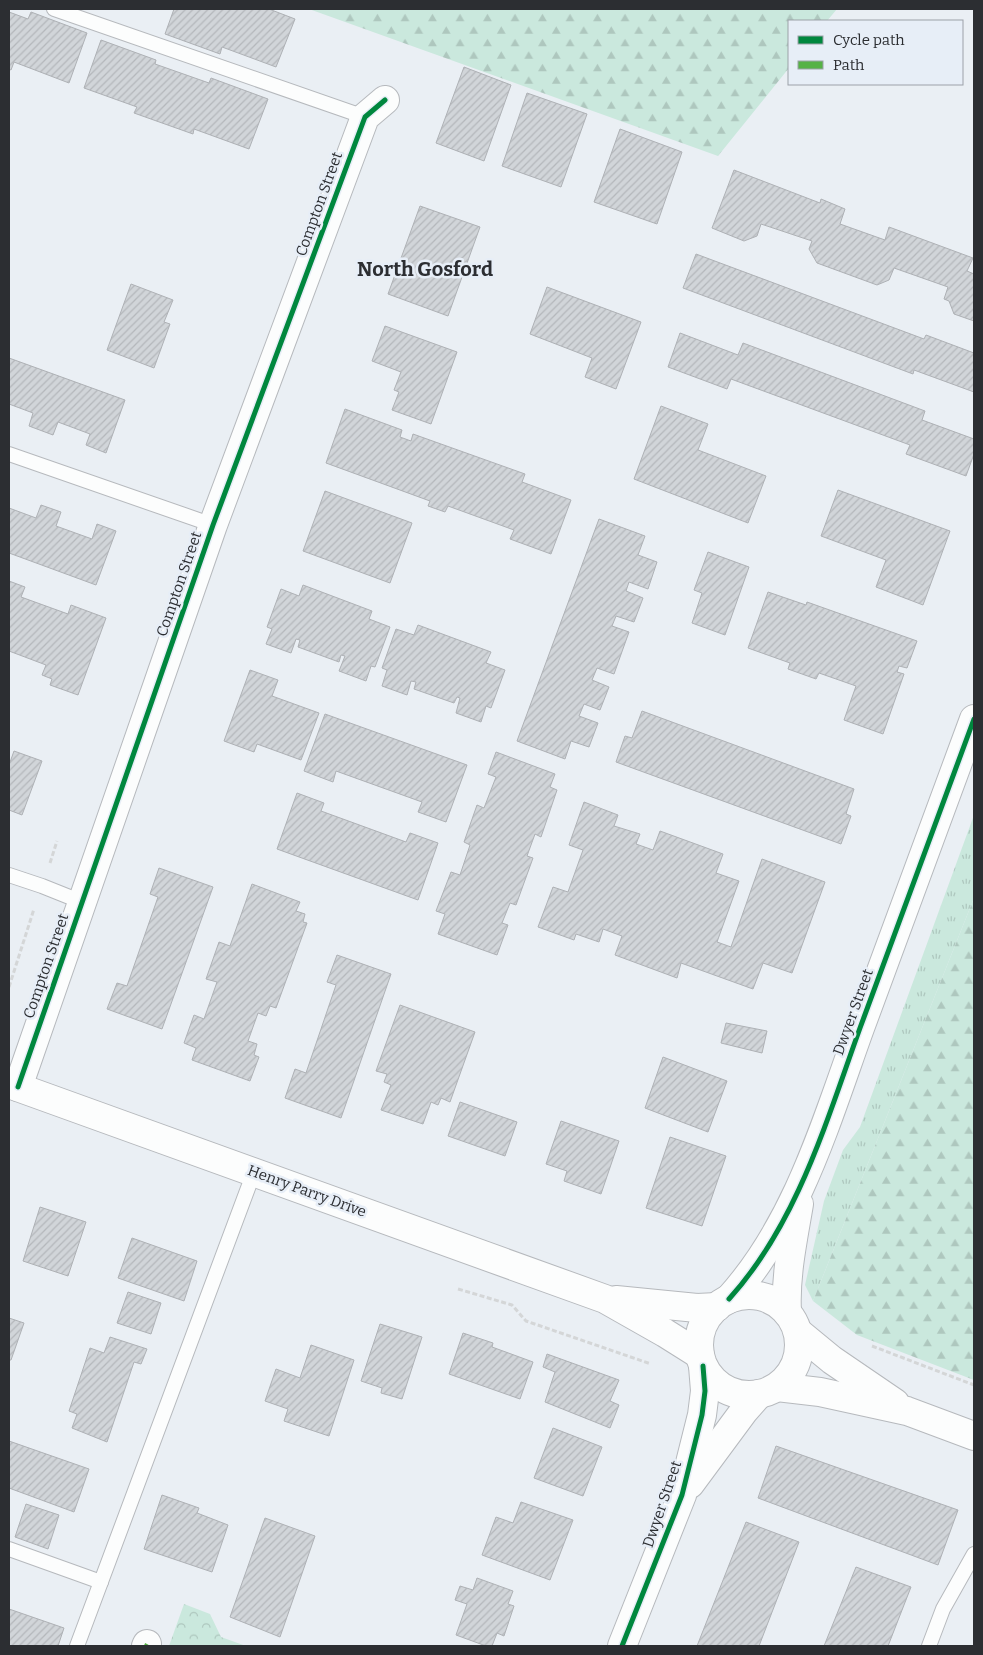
<svg xmlns="http://www.w3.org/2000/svg" width="983" height="1655" font-family="Bitter,serif">
<style>
.grass{fill:url(#grass-tufts)}
.forest{fill:url(#forest-firs)}
.park{fill:url(#park-crowns)}
.building{fill:url(#building-hatch);stroke:#aeb1b5}
.lines{fill:none;stroke-linecap:round;stroke-linejoin:round}
.lane-casing{stroke:#b6b9bd;stroke-width:16}
.street-casing{stroke:#b6b9bd;stroke-width:30}
.secondary-casing{stroke:#b6b9bd;stroke-width:30}
.path{stroke:#d4d6d7;stroke-width:3;stroke-dasharray:5 2.5;stroke-linecap:butt}
.lane{stroke:#fcfdfd;stroke-width:14}
.street{stroke:#fcfdfd;stroke-width:28}
.secondary{stroke:#fcfdfd;stroke-width:28}
.quiet{stroke:#56b246;stroke-width:4;stroke-dasharray:8 4;stroke-linecap:butt}
.cycleway-casing{stroke:#e7eef7;stroke-width:8}
.cycleway{stroke:#00873e;stroke-width:5}
.labels{text-anchor:middle;stroke-width:5;stroke-linejoin:round;paint-order:stroke}
.street-label{font-size:15px;fill:#2c2e32;stroke:#e7eef7}
.district-label{font-size:20px;font-weight:bold;fill:#2c2e32;stroke:#e7eef7}
</style>
<defs>
<pattern id="grass-tufts" width="24" height="20" patternUnits="userSpaceOnUse" patternTransform="scale(1.25)"><rect width="24" height="20" fill="#cae8dd"/><path d="M3 7l-1-3M5 7V3M7 7l1-3M15 17l-1-3M17 17v-4M19 17l1-3" fill="none" stroke="#aec7be"/></pattern>
<pattern id="forest-firs" width="22" height="20" patternUnits="userSpaceOnUse" patternTransform="scale(1.25)"><rect width="22" height="20" fill="#cae8dd"/><path d="M5 1l3.5 6h-7zM16 11l3.5 6h-7z" fill="#aec7be"/></pattern>
<pattern id="park-crowns" width="20" height="18" patternUnits="userSpaceOnUse" patternTransform="scale(1.25)"><rect width="20" height="18" fill="#cae8dd"/><path d="M2 6a3 3 0 1 1 6 0M12 15a3 3 0 1 1 6 0" fill="none" stroke="#aec7be"/></pattern>
<pattern id="building-hatch" width="6" height="6" patternUnits="userSpaceOnUse" patternTransform="scale(1.25)"><rect width="6" height="6" fill="#d1d5d9"/><path d="M-1 1l2-2M0 6l6-6M5 7l2-2" fill="none" stroke="#b4b7bb"/></pattern>
</defs>
<rect width="100%" height="100%" fill="#eaeff4"/>
<!-- grass -->
<path class="grass" d="M974,815V898L813,1301L805,1285L824,1201L843,1150L860,1127Z"/>
<!-- forest -->
<g class="forest">
<path d="M309,9H837L827,21H789V68L718,156Z"/>
<path d="M974,898V1380L857,1335L813,1301Z"/>
</g>
<!-- park -->
<path class="park" d="M184,1604L210,1614L221,1637L246,1646H169Z"/>
<!-- building -->
<g class="building">
<path d="M174,9H269L295,19L276,67L222,47L220,54L165,34Z"/>
<path d="M9,12L28,19L31,12L87,33L69,83L14,62L11,70L9,69Z"/>
<path d="M101,40L156,60L155,64L209,83L211,78L268,99L249,149L194,129L193,134L134,113L137,107L84,88Z"/>
<path d="M464,67L511,85L484,161L436,143Z"/>
<path d="M527,93L587,114L561,187L502,166Z"/>
<path d="M620,129L682,152L657,224L594,202Z"/>
<path d="M734,170L820,203L821,199L845,209L840,224L885,240L889,227L973,258L967,271L974,274V321L954,314L949,301L944,299L948,287L894,268L889,280L877,285L817,263L809,249L812,241L761,224L757,236L744,241L712,228Z"/>
<path d="M420,206L480,227L448,316L388,294Z"/>
<path d="M696,254L924,339L926,335L974,353V392L914,370L913,374L683,288Z"/>
<path d="M131,284L173,300L164,322L170,324L154,368L107,350Z"/>
<path d="M547,287L641,322L616,389L585,377L592,358L530,334Z"/>
<path d="M385,326L457,352L431,424L392,410L399,392L394,390L401,372L372,361Z"/>
<path d="M680,333L738,355L743,343L925,411L922,420L974,439V454L966,476L906,454L910,445L731,379L727,389L668,367Z"/>
<path d="M9,358L125,400L106,453L86,445L90,434L58,422L53,435L29,426L33,413L9,404Z"/>
<path d="M661,406L708,424L698,450L766,476L748,523L634,479Z"/>
<path d="M345,409L402,430L400,437L411,441L413,434L525,474L522,482L571,500L551,554L510,539L514,530L448,506L445,512L428,506L430,501L326,463Z"/>
<path d="M838,490L950,531L923,605L876,587L886,560L821,536Z"/>
<path d="M325,491L412,523L390,583L303,551Z"/>
<path d="M41,505L61,512L56,526L92,539L97,524L116,531L96,585L9,553V508L36,518Z"/>
<path d="M599,519L645,536L638,555L657,562L648,589L629,582L626,591L643,598L634,622L616,616L612,626L629,632L614,674L597,668L592,680L609,687L600,710L584,704L579,716L598,723L589,747L571,741L565,759L517,741Z"/>
<path d="M708,552L749,567L725,635L692,623L702,593L694,590Z"/>
<path d="M9,581L25,587L21,597L68,614L71,605L106,618L78,695L50,685L52,679L42,675L46,665L9,651Z"/>
<path d="M303,585L372,611L369,619L390,627L375,667L371,666L366,681L339,671L345,656L341,655L339,662L298,647L300,640L296,639L291,653L266,644L272,629L267,627L281,589L299,596Z"/>
<path d="M768,592L806,605L807,602L917,641L907,668L899,666L897,672L904,674L883,734L844,720L856,686L819,673L816,679L788,669L790,663L748,648Z"/>
<path d="M418,625L491,652L486,663L505,670L491,708L486,706L481,722L456,713L460,698L457,697L454,703L414,689L416,682L411,681L407,695L382,686L387,670L382,668L396,629L414,635Z"/>
<path d="M250,670L278,680L272,696L319,713L301,760L257,744L254,752L224,741Z"/>
<path d="M642,711L854,789L846,814L851,816L841,844L616,762L625,736L632,738Z"/>
<path d="M325,714L467,765L446,822L418,812L422,802L336,771L333,782L304,771Z"/>
<path d="M14,751L42,761L22,815L9,810V765Z"/>
<path d="M496,752L555,774L550,787L557,790L541,837L535,834L527,856L533,858L516,905L510,903L502,923L508,925L497,955L438,934L445,914L436,911L451,872L460,875L470,845L464,842L477,805L484,808L496,777L488,774Z"/>
<path d="M297,793L324,803L321,811L406,842L410,833L438,843L418,900L277,849Z"/>
<path d="M584,802L618,815L614,826L640,834L636,844L653,850L660,831L723,854L716,873L739,881L717,942L731,947L762,859L825,882L792,973L763,963L753,989L681,963L677,978L615,955L622,936L603,929L599,942L576,934L574,940L538,927L553,887L568,892L583,850L569,845Z"/>
<path d="M159,868L213,887L162,1029L107,1009L117,983L127,986L158,897L150,894Z"/>
<path d="M252,884L300,902L296,911L305,914L303,922L307,923L276,1008L270,1006L266,1016L258,1013L248,1041L257,1044L254,1055L259,1057L250,1081L192,1060L196,1048L184,1043L194,1015L204,1019L217,982L206,979L219,942L230,946Z"/>
<path d="M337,955L391,974L341,1118L285,1098L295,1069L306,1073L336,985L327,982Z"/>
<path d="M400,1005L475,1032L450,1102L441,1098L438,1105L431,1102L423,1124L381,1110L391,1085L384,1082L387,1074L376,1071Z"/>
<path d="M726,1023L767,1031L762,1053L721,1043Z"/>
<path d="M663,1057L727,1081L708,1132L645,1108Z"/>
<path d="M460,1102L517,1122L505,1156L448,1136Z"/>
<path d="M561,1121L619,1141L601,1194L564,1181L567,1171L546,1164Z"/>
<path d="M670,1137L726,1156L702,1226L646,1208Z"/>
<path d="M40,1207L86,1222L68,1276L23,1261Z"/>
<path d="M132,1238L197,1261L184,1301L118,1278Z"/>
<path d="M128,1292L161,1303L151,1334L117,1323Z"/>
<path d="M9,1318L24,1323L11,1360H9Z"/>
<path d="M380,1324L422,1337L402,1399L381,1393L382,1388L361,1381Z"/>
<path d="M463,1333L493,1343L492,1347L533,1362L520,1399L449,1374Z"/>
<path d="M110,1337L147,1349L141,1364L134,1362L107,1442L72,1428L77,1414L69,1411L90,1348L104,1353Z"/>
<path d="M311,1345L354,1360L329,1436L284,1421L288,1409L265,1401L276,1369L300,1378Z"/>
<path d="M547,1354L619,1380L610,1401L619,1405L610,1428L545,1402L555,1372L543,1367Z"/>
<path d="M553,1428L602,1447L583,1496L534,1478Z"/>
<path d="M9,1441L89,1469L74,1512L9,1488Z"/>
<path d="M776,1446L958,1510L938,1565L758,1498Z"/>
<path d="M162,1495L199,1508L197,1513L228,1525L212,1572L144,1549Z"/>
<path d="M521,1502L573,1520L550,1580L482,1555L496,1517L513,1523Z"/>
<path d="M26,1504L59,1515L48,1549L15,1537Z"/>
<path d="M265,1518L315,1536L280,1637L230,1617Z"/>
<path d="M746,1522L799,1542L759,1646H697Z"/>
<path d="M856,1567L911,1587L888,1646H824Z"/>
<path d="M477,1578L513,1591L508,1604L514,1606L504,1636L497,1633L492,1646H486L456,1635L467,1604L455,1600L460,1586L473,1590Z"/>
<path d="M9,1609L64,1628L58,1646H9Z"/>
</g>
<g class="lines">
<!-- lane casing -->
<g class="lane-casing">
<g id="lane">
<path d="M54,9L365,117"/>
<path d="M9,454L213,525"/>
<path d="M9,875L42,886L82,902"/>
<path d="M9,1549L101,1582"/>
<path d="M77,1646L254,1172"/>
<path d="M929,1646L943,1609L974,1554"/>
</g>
</g>
<!-- street casing -->
<g class="street-casing">
<g id="street">
<path d="M18,1087L213,525L365,117L385,100"/>
<path d="M690,1484L744,1411L759,1394"/>
<path d="M146,1646L147,1644"/>
<path d="M622,1646L682,1495L702,1415L705,1391L703,1366"/>
</g>
</g>
<!-- secondary casing -->
<g class="secondary-casing">
<g id="secondary">
<path d="M9,1084L605,1299L665,1333L700,1355"/>
<circle cx="749" cy="1345" r="50"/>
<path d="M729,1299C797,1224 826,1122 860,1028C898,925 936,822 974,719"/>
<path d="M616,1300L697,1308L717,1307"/>
<path d="M787,1312C785,1276 793,1240 799,1204"/>
<path d="M798,1332L832,1360L895,1403"/>
<path d="M777,1387L820,1392L907,1411L974,1436"/>
</g>
</g>
<!-- path -->
<g class="path">
<path d="M50,863L57,841"/>
<path d="M9,987L34,909"/>
<path d="M458,1289L512,1305L526,1321L651,1364"/>
<path d="M872,1346L974,1385"/>
</g>
<!-- lane -->
<use href="#lane" class="lane"/>
<!-- street -->
<use href="#street" class="street"/>
<!-- secondary -->
<use href="#secondary" class="secondary"/>
<!-- quiet -->
<path class="quiet" d="M146,1646L147,1644"/>
<!-- cycleway casing -->
<g class="cycleway-casing">
<g id="cycleway">
<path d="M18,1087L213,525L365,117L385,100"/>
<path d="M729,1299C797,1224 826,1122 860,1028C898,925 936,822 974,719"/>
<path d="M622,1646L682,1495L702,1415L705,1391L703,1366"/>
</g>
</g>
<!-- cycleway -->
<use href="#cycleway" class="cycleway"/>
</g>
<g class="labels">
<!-- street labels -->
<g class="street-label">
<text transform="translate(319 204) rotate(-70)" y="5">Compton Street</text>
<text transform="translate(179 584) rotate(-71)" y="5">Compton Street</text>
<text transform="translate(46 966) rotate(-71)" y="5">Compton Street</text>
<text transform="translate(853 1012) rotate(-70)" y="5">Dwyer Street</text>
<text transform="translate(307 1191) rotate(20)" y="5">Henry Parry Drive</text>
<text transform="translate(662 1504) rotate(-71)" y="5">Dwyer Street</text>
</g>
<!-- district labels -->
<g class="district-label">
<text x="425" y="276">North Gosford</text>
</g>
</g>
<!-- border -->
<rect width="983" height="1655" fill="none" stroke="#2c2e32" stroke-width="20"/>
<!-- legend -->
<rect x="788" y="20" width="175" height="65" fill="#e7eef7" stroke="#9ca1a8"/>
<rect x="798" y="36" width="25" height="8" fill="#00873e" stroke="#9ca1a8"/>
<text x="833" y="45" font-size="15" fill="#2c2e32">Cycle path</text>
<rect x="798" y="61" width="25" height="8" fill="#56b246" stroke="#9ca1a8"/>
<text x="833" y="70" font-size="15" fill="#2c2e32">Path</text>
</svg>
